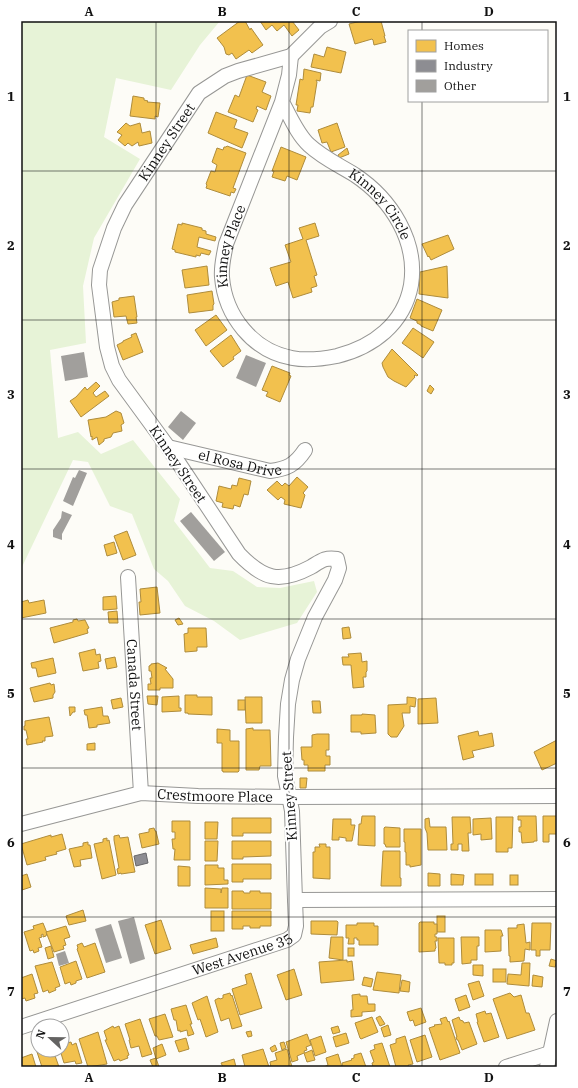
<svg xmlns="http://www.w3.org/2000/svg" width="578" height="1088" font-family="'IBM Plex Serif',serif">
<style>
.green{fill:#e7f3d7}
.homes{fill:#f2c14e;stroke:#ae8c3c}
.industry{fill:#8d8d92;stroke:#68686b}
.building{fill:#a19f9c}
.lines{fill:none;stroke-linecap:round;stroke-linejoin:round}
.minor-casing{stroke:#979795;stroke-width:16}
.minor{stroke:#fffffe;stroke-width:14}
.grid{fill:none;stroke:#111;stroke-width:1;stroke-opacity:0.55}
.labels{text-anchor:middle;stroke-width:4;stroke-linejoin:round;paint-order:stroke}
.street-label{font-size:14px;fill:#111;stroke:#fff}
.neatline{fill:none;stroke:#111;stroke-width:1.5}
.grid-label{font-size:13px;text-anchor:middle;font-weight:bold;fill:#111}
</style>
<rect width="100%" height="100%" fill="#fdfcf7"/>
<!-- green -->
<path class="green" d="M21,21H220L200,45L171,90L116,78L104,137L140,159L94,238L83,286L86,343L50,350L58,438L78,432L101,454L133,440L180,499L174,521L210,568L233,571L257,587L280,588L314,581L317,592L297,623L240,640L214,621L185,606L168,581L154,569L132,514L110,506L88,462L73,460L21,569Z"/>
<!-- homes -->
<g class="homes">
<path d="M240,21H245L250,30L251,28L263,45L252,53L249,50L236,59L232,53L229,55L226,54L224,47L217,38Z"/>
<path d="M260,21H292L299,30L292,36L284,25L277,31L272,25L266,30Z"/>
<path d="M361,21H381L385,36H384L386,42L374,45L373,40L372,39L355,44L349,24Z"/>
<path d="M327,47L346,52L341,73L311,67L314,54L324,57Z"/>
<path d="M304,69L321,73L320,81L316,80L317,82L313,107H311L310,113L297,111L298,105H296L300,79L303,80Z"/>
<path d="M247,75L266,82L262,92L271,96L266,110L257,106L256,109L258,110L253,122L228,112L235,95L239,97Z"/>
<path d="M133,96L144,98V100L148,101L147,102L160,103L158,117L155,116V119L130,116Z"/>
<path d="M216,112L237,120L234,128L248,133L242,148L208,133Z"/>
<path d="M126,123L130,126L140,123L142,133L150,131L152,143L139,146L138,142L132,146L128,143L125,146L118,140L122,135L117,132Z"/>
<path d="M337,123L345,147L331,152L327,142L322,143L318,130Z"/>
<path d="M227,146L246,153L233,188L236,189L234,193L231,192L230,196L206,188L207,185L206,184L211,171L215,172L217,165L212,162L217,148L223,150L224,147H226Z"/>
<path d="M281,147L306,157L297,180L287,176L285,181L272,177L274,171H272Z"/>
<path d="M347,148L349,154L339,158L338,155Z"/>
<path d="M182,223L202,228V230L206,231V234L216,237L215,241L199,237L197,247L211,251L209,255L201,253L200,256L196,255V257L175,252V250L172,249L178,224L182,225Z"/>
<path d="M315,223L319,236L306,240L317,275L314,276L317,286L311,288L312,292L293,298L288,282L276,286L270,268L291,262L285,245L303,239L299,228Z"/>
<path d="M448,235L454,249L431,260L429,256L428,257L422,244Z"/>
<path d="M207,266L209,285L185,288L182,270Z"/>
<path d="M447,266L448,298L419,294L420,272Z"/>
<path d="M212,291L214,304L213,305V310L189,313L187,295Z"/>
<path d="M134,296L137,317H136L137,323L128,324L126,316L114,317L112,302L119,300V298Z"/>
<path d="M417,299L442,310L433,331L421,326V325L417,323V321L410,318Z"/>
<path d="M216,315L227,330L206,346L195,330Z"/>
<path d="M413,328L434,342L423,358L402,343Z"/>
<path d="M136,333L143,352L123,360L117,345L123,342V341L132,337L131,335Z"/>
<path d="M231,335L241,351L233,357L234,359L223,367L210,351Z"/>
<path d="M392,349L418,375L417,376L415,375L414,376L415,377L406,387L394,381L388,377L383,367L382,363Z"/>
<path d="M272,366L290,373L289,375L291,376L280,402L266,396L268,392L262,390Z"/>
<path d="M96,382L100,386L93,393L96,397L105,391L109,396L81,417L70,401L76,397L85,387L87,390Z"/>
<path d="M430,385L434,389L431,394L427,391Z"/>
<path d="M116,411L121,413L124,423L121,425L122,431L113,433L111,437L104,439V441L99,445L97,437L92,440V436L91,437L88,420L106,417Z"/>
<path d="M297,477L308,487L303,493L305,495L301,508L284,504L285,500L281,497L278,500L267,490L277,481L282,486L285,483L289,486Z"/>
<path d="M239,478L251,481L248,495L244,494L240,507L234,505L233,509L222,507L223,503L216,501L219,486L231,489L232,485L237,486Z"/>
<path d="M127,531L136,555L123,560L114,536Z"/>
<path d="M114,542L117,553L107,556L104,545Z"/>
<path d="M157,587L160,613L140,615L139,602H141L140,589Z"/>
<path d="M116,596L117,609L103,610V597Z"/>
<path d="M28,600L29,603L44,600L46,613L21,618V602Z"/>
<path d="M117,611L118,623H109L108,612Z"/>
<path d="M179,618L183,624L178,625L175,620Z"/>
<path d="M77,619L78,621L85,620L89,628L87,629L88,633L54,643L50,628L73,622V620Z"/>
<path d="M349,627L351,638L343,639L342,628Z"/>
<path d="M188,628H206L207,647H197V651L185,652L184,634L188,633Z"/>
<path d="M95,649L96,655L100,654L101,661L98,662L99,668L83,671L79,653Z"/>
<path d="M361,653L362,662L367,661V671L366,672V677H363L364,687L353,688L351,665H343L342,657H349L348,654Z"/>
<path d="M115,657L117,667L107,669L105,659Z"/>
<path d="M53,658L56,673L38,677L36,668H32L31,663Z"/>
<path d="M158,663L167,668L165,669L173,679V688H160V690H148V684H151L150,678H152L151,671H149V666L151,665V664Z"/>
<path d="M50,683L51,685L54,684L55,692L53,695V698L34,702L30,688Z"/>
<path d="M185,695H197V697H212V715L188,714V713H185Z"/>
<path d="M147,696H158L157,705L148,704Z"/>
<path d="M179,696V708H181V711L162,712V697Z"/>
<path d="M245,697H262V723H246Z"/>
<path d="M407,697L416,698L415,707L410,706V713H402L404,726L397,737H391L388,734V705L407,704Z"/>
<path d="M121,698L123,707L113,709L111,700Z"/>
<path d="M436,698L438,723L418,724V699Z"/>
<rect x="238" y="700" width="7" height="10"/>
<path d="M312,701H320L321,713H313Z"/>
<path d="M69,707H75V712H73L70,716Z"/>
<path d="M102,707L103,716H108L110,723L97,725V727L89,728L87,715H85L84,710Z"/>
<path d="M362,714L375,715L376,733L361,734V732H351V715H362Z"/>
<path d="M49,717L53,736L45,737V741H42L43,742L27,745L26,739H28L26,730H24V726H25V721Z"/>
<path d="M253,728V730H270L271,766H260L259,770H246V729Z"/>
<path d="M217,729L230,730V741H239V771L238,772H223V771H222V743H217Z"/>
<path d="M478,731L479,736L492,733L494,746L472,751L474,757L463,760L458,736Z"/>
<path d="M317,734H329V750H326V756H330V765H325V771H308V765H304V760H302L301,747H312V735Z"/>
<path d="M557,740V763L542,770L534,752Z"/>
<path d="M95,743V750H87V744Z"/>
<path d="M300,778H307L306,788H300Z"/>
<path d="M362,816H375V846L358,845L359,824H361Z"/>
<path d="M518,816H536L537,841H534V842L522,843L521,832H519V827H521V820H518Z"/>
<path d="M543,816H557V834H549V842H543Z"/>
<path d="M452,817H470L471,833H468L469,851H462V844H458V850H451V844H453Z"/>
<path d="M496,817H513L512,848H508V852H496Z"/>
<path d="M232,818H271V833H243V836H232Z"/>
<path d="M429,818L430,827H446L447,850H428L427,833L425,828V819Z"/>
<path d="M491,818L492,839L481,840V834L473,835V819Z"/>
<path d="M333,819H351V825H355L352,841H346V838L339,837V840H332Z"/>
<path d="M172,821H190V860H174L175,849H173L172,839H175V832H172Z"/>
<path d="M205,822H218L217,839H205Z"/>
<path d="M385,827L400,828V847H386L385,844H384V828Z"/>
<path d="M154,828L155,831H156L159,844L142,848L139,834L149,832V829Z"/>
<path d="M404,829H421V865L410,867V865H406V852H405V842H404Z"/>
<path d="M62,834L66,849L56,852L57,854L45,857L46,860L27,865L21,844L51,835V837Z"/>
<path d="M119,835L120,838L128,837L135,872L121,874V873L118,874L117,869L119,868L114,840V836Z"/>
<path d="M107,838V841L109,840L116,875L102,879L94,844L103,842V839Z"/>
<path d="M205,841H218L217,861H205Z"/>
<path d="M232,841H271V856L243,857V859H232Z"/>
<path d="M88,842V845H90L92,858L80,860L81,866L74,867L69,849L83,846V843Z"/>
<path d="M319,844H326V847H330V879L313,878V852H315V847H320Z"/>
<path d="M383,851H400V878H401V886H381Z"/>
<path d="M232,864H271V879H243V882H232Z"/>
<path d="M205,865H218V868H224V880H228V884L205,885Z"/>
<path d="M178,866L190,867V886H178Z"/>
<path d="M428,873L440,874V886H428Z"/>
<path d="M27,874L31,887L22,890L21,876Z"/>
<path d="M451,874L464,875L463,885H451Z"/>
<rect x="475" y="874" width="18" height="11"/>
<rect x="510" y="875" width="8" height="10"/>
<path d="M205,888L221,889V893L222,888H228V908H205Z"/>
<path d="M232,891H243L244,893H250V891H260V893H271V909H232Z"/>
<path d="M83,910L86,921L69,925L66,916Z"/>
<rect x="211" y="911" width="13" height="20"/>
<path d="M232,911H271V926H260V928H250V926H243V929H232Z"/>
<rect x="437" y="916" width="8" height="16"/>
<path d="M161,920L171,949L155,954L145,925Z"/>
<path d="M311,921H337L338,922L337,935L311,934Z"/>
<path d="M420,922H434V924H437V934H435V937H437V941H435L436,948L435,949V951L419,952V923Z"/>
<path d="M43,923L47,933L46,936L43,937V934L41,935L42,937L39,938L42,947L38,948L39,951L34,953L33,950L30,951L24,932L34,929L33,926Z"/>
<path d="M357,923H374V926H378V945H359V940H357V938H354V944H348L349,938H346V925H357Z"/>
<path d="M532,923H551L550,950H540V956H536V950H531Z"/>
<path d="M524,924L526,943L530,942V950L525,949L524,961L510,962V956H509L508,928H517V925Z"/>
<path d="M66,926L70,937L64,939L66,945L63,946L64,949L54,952L46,932Z"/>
<path d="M485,930H501L503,936H501V951L485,952Z"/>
<path d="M331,937H343V960L329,958Z"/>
<path d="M461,937H479V946H477V960H471V963L462,964Z"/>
<path d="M216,938L218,947L193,954L190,945Z"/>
<path d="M438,938H454V963H452V965H445V963H439Z"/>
<path d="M82,943L84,947L95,943L105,972L87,978L77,949L78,948L77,945Z"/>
<path d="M51,946L54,957L48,959L45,948Z"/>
<rect x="348" y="948" width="6" height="8"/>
<path d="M551,959L557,961L555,967L549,966Z"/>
<path d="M347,960V962L352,961L354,980L321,983L319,962Z"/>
<path d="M76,961L82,979L76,981V983L71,985L70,982L65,984L60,967Z"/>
<path d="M52,962L60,986L55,988L56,990L49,993L48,990L43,992L35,966Z"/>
<path d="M522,963H530L529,986L507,984L508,974L521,975Z"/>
<path d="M473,965H483V976L473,975Z"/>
<path d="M294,969L302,995L286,1000L277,975Z"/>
<rect x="493" y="969" width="13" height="13"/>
<path d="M377,972L401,975L399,993L373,990Z"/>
<path d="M251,973L262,1008L240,1015L232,989L247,984L245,975Z"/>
<path d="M32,974L38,993L34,994L35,998L26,1001L25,998L21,999V978Z"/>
<path d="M533,975L543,977L542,987L532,986Z"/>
<path d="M364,977L373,979L371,987L362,985Z"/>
<path d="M402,980L410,982L409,992L400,991Z"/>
<path d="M479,981L484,996L473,1000L468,984Z"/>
<path d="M230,993L231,996L232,995L242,1026L232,1029L229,1018L221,1021L215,1001V1000L219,998L220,999L223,998V995Z"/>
<path d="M510,993L514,997L521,995L526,1013H529L535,1030L507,1039L493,999Z"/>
<path d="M360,994V996H367L368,1004H375V1011L362,1012V1016L351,1017V1010H353L352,995Z"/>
<path d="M466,995L470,1007L459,1011L455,999Z"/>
<path d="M207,996L218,1032L206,1037L200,1019L198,1020L192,1003Z"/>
<path d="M186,1005L192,1024H190L194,1034L188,1036L187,1030L180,1032V1030L178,1031L176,1020H174L171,1009Z"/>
<path d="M421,1008L426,1022L415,1026L413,1020L410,1021L407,1012Z"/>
<path d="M485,1011L486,1014L491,1013L499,1037L484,1042L477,1022H478L476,1014Z"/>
<path d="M165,1014L173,1037L159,1040L157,1036H155L149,1019Z"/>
<path d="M380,1016L385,1024L380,1026L376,1018Z"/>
<path d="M372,1017L378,1032L361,1039L360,1038L355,1023Z"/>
<path d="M446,1017L448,1022L449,1021L460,1053L440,1060L429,1028L435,1026L434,1025L442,1024L440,1019Z"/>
<path d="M459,1017L460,1020L463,1021L464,1023L469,1022L477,1044L462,1050L458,1040H457L456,1037H457L452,1020Z"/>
<path d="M140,1019L152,1054L142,1057L139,1046L131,1048L129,1040H130L125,1024Z"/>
<path d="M388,1025L391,1035L384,1037L381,1028Z"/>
<path d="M113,1026L114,1028L119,1026L129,1055L127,1056L128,1058L120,1061L119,1059L114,1061L105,1040H107L104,1031Z"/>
<path d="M338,1026L340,1032L333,1034L331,1028Z"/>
<path d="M251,1031L252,1036L248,1037L246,1032Z"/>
<path d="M98,1032L107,1064L88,1067L79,1039Z"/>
<path d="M346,1033L349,1043L336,1047L333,1037Z"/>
<path d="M307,1034L311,1045L306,1047L307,1050L304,1051L305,1053L312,1050L315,1060L307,1062L304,1053L297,1056L298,1060L292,1062L286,1042Z"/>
<path d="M425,1035L432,1057L417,1062L410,1040Z"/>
<path d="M321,1036L326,1052L315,1056L310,1040Z"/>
<path d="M405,1036L413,1064L408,1065L409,1067H396L390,1045L396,1043V1039Z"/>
<path d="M186,1038L189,1049L179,1052L175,1041Z"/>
<path d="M71,1042L72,1045L76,1043L82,1063L76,1064L75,1061L64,1063L60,1050H62V1048L64,1047L63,1044Z"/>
<path d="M284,1042L286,1048L282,1050L280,1043Z"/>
<path d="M382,1043L390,1067H373L372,1063L374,1062L370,1051L375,1049L374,1045Z"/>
<path d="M162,1044L166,1055L156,1059L153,1048Z"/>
<path d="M275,1045L277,1050L272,1052L270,1048Z"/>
<path d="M263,1049L269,1067H245L242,1055Z"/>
<path d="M287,1049L292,1067H271L270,1062L277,1060L275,1053Z"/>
<path d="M45,1050H53L59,1067H42L37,1052Z"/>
<path d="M361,1053L366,1067H343L342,1063L352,1060L351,1059L354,1058V1055Z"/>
<path d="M32,1054L36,1067H21V1058Z"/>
<path d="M338,1054L342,1067H324L328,1065L326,1058Z"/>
<path d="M156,1058L159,1067H153L150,1060Z"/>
<path d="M234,1059L236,1067H223L221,1063Z"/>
</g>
<!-- industry -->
<path class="industry" d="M146,853L148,863L136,866L134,856Z"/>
<!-- building -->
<g class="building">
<path d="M84,352L88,377L65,381L61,356Z"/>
<path d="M246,355L266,363L256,387L236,378Z"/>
<path d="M181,411L196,423L183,440L168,427Z"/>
<path d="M79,470L87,473L73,506L63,501L73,477L75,478Z"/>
<path d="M62,511L72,515L62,534V540L53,537V530L61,518Z"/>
<path d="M191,512L225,552L214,561L180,521Z"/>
<path d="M134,917L145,959L130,964L118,921Z"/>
<path d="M111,924L122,958L106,963L95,929Z"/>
<path d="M65,951L69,963L59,966L56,954Z"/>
</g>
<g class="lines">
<!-- minor casing -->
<g class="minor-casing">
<g id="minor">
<path id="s1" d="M282,102C290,116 297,134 309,145C323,158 339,165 355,175C391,199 418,241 411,285C404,324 373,347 337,356C322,359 307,361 292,358C253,351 225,316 222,277C221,266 224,255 226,244L282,102L289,75L291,56"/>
<path id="s2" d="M168,447L270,471C287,469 295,465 305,450"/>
<path id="s3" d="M128,577L141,793"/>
<path id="s4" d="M21,824L141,793L198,796L290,797L557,796"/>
<path id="s5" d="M295,900L292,811L285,776L286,737L288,704L292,680L298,659L315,617L335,580L339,568L337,559C325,557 321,561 311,567C279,584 263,579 239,554L168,447L119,380L112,366L107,347L99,285L100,270L114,228L125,205L199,93L225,76L238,71L291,56L320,27L330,21"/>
<path id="s6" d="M21,1027L287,940L294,935L296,926L295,900L557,899"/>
<path d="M506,1067L550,1053"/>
<path d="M547,1067L557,1021"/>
</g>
</g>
<!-- minor -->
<use href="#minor" class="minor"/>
</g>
<!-- grid -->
<path class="grid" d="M156,21V1067M289,21V1067M422,21V31M422,101V1067M21,171H557M21,320H557M21,469H557M21,619H557M21,768H557M21,917H557"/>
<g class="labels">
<!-- street labels -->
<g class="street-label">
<text dy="5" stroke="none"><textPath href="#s5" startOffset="931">Kinney Street</textPath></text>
<text dy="5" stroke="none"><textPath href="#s1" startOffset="145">Kinney Circle</textPath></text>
<text dy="5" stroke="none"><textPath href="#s1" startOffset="537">Kinney Place</textPath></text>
<text dy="5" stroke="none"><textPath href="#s2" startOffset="74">el Rosa Drive</textPath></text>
<text transform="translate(178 464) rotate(56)" y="5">Kinney Street</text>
<text dy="5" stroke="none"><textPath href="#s3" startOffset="108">Canada Street</textPath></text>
<text dy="5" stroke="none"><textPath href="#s4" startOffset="198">Crestmoore Place</textPath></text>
<text transform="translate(289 796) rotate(-94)" y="5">Kinney Street</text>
<text dy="5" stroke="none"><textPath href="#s6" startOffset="233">West Avenue 35</textPath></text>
</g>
</g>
<!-- border -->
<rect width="578" height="1088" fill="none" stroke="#ffffff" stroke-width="44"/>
<!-- legend -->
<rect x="408" y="30" width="140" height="72" fill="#ffffff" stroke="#a0a0a0"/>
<rect x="416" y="40" width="20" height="12" fill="#f2c14e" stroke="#a0a0a0"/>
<text x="444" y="50" font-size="12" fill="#111111">Homes</text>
<rect x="416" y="60" width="20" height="12" fill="#8d8d92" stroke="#a0a0a0"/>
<text x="444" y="70" font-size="12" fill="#111111">Industry</text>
<rect x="416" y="80" width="20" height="12" fill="#a19f9c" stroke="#a0a0a0"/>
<text x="444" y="90" font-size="12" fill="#111111">Other</text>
<!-- north arrow -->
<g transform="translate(50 1038) rotate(292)"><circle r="19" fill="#ffffff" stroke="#a0a0a0"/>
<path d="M0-3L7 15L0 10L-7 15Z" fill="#646362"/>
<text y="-6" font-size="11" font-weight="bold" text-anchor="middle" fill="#111111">N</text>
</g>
<rect x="22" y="22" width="534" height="1044" class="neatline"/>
<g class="grid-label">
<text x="89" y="16">A</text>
<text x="222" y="16">B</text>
<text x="356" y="16">C</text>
<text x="489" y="16">D</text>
<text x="11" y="101">1</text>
<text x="567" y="101">1</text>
<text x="11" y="250">2</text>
<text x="567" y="250">2</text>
<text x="11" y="399">3</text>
<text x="567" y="399">3</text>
<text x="11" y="549">4</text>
<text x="567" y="549">4</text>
<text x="11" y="698">5</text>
<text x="567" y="698">5</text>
<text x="11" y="847">6</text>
<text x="567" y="847">6</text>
<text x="11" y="996">7</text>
<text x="567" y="996">7</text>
<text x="89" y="1082">A</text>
<text x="222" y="1082">B</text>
<text x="356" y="1082">C</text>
<text x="489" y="1082">D</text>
</g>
</svg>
